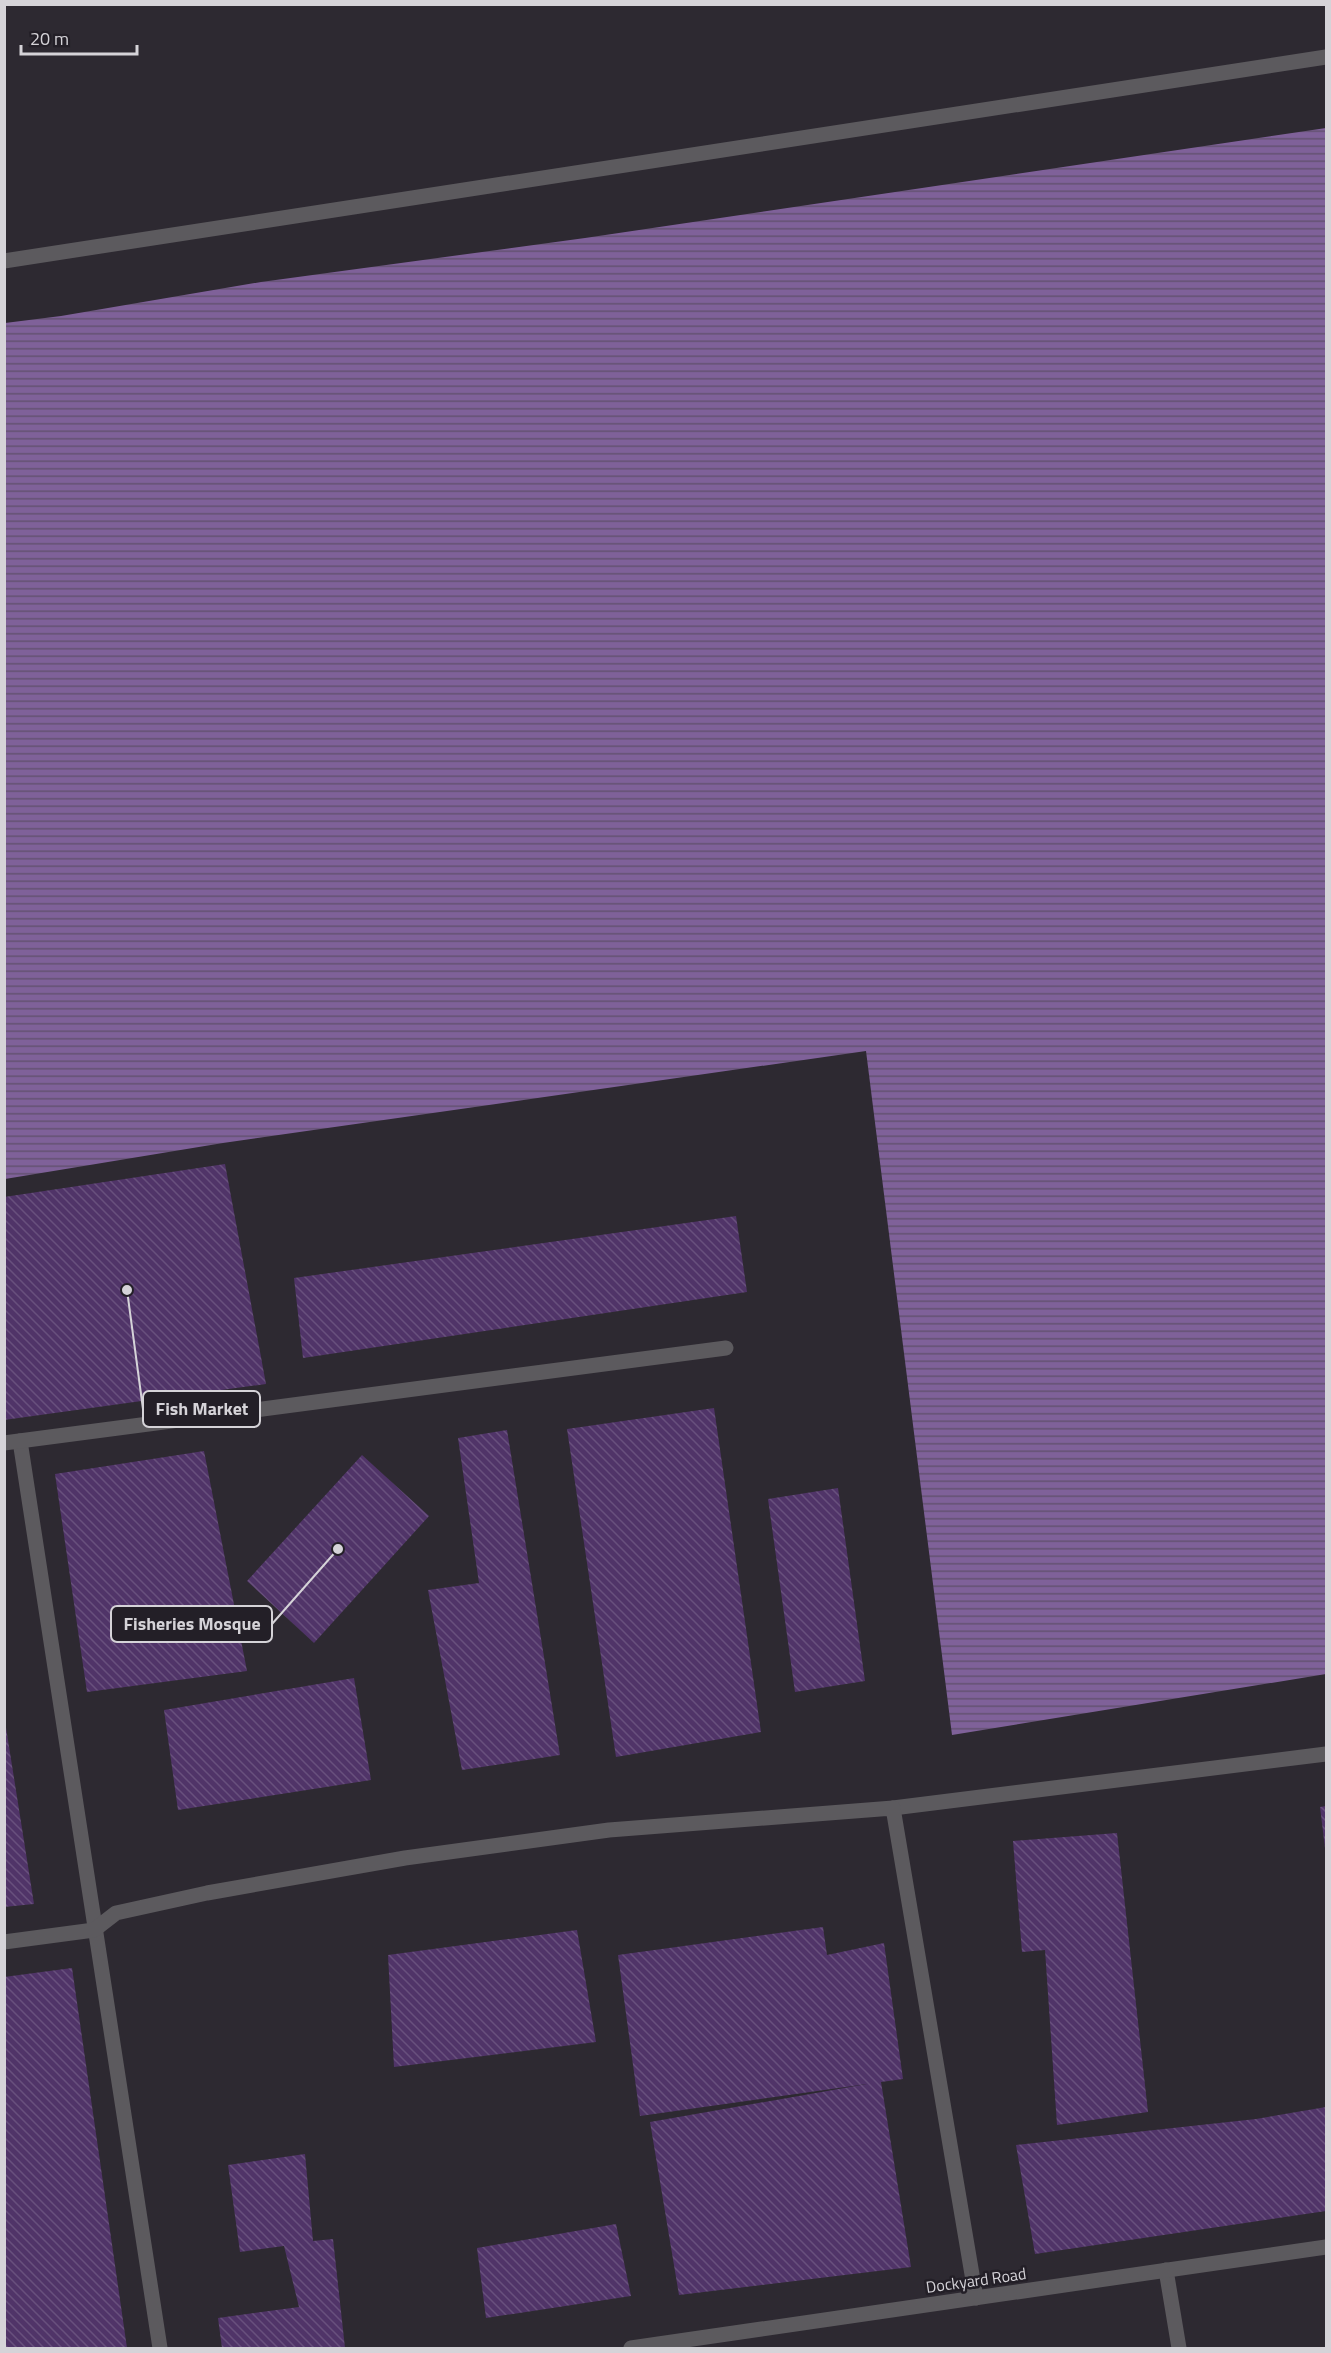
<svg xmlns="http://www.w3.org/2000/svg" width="1331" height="2353" font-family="'Titillium Web',sans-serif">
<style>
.water{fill:url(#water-rules)}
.building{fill:url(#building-back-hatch)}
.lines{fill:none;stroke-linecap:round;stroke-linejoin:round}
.service{stroke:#5c5a5e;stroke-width:15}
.minor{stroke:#5c5a5e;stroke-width:15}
.labels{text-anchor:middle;stroke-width:5;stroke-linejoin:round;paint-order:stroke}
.street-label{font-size:16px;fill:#d5d3d8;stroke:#231f27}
.leader{fill:none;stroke:#d5d3d8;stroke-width:2}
.callout-dot{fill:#d5d3d8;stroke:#231f27;stroke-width:2}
.callout{fill:#231f27;stroke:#d5d3d8;stroke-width:2}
.callout-label{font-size:18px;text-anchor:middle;font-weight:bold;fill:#d5d3d8}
</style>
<defs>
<pattern id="water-rules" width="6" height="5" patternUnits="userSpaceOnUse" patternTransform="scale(1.5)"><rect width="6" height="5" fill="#7f6199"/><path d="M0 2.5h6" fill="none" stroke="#635271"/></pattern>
<pattern id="building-back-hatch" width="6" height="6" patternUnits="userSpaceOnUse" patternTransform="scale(1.5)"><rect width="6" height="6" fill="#503468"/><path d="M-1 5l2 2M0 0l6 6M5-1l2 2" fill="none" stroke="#68507d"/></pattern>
</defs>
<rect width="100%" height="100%" fill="#2d2931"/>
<!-- water -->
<path class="water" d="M1326,128V1674L952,1735L866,1051L223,1143L5,1179V323L61,316L261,282L585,238Z"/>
<!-- building -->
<g class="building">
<path d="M225,1164L266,1384L4,1420V1197Z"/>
<path d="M736,1216L747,1292L303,1358L294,1278Z"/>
<path d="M714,1408L761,1732L616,1757L567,1429Z"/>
<path d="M507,1430L560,1755L462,1770L428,1590L479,1583L458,1438Z"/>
<path d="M204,1451L247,1671L87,1692L55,1474Z"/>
<path d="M362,1455L429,1516L314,1643L247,1581Z"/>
<path d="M838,1488L865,1681L795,1692L768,1499Z"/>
<path d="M354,1678L371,1780L178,1810L164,1710Z"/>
<path d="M4,1715L34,1904L4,1907Z"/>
<path d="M1326,1806V1847L1325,1848L1320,1807Z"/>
<path d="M1117,1833L1148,2112L1057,2125L1045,1950L1022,1952L1013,1841Z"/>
<path d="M823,1927L827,1955L884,1943L903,2079L881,2082L911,2267L679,2295L650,2122L867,2084L640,2116L618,1955Z"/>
<path d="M577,1930L596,2042L394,2067L388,1955Z"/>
<path d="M72,1968L127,2348H4V1977Z"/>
<path d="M1326,2107V2211L1035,2254L1016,2145L1256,2119Z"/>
<path d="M305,2154L313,2241L333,2239L345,2348H222L218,2318L299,2307L284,2246L240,2252L228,2165Z"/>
<path d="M616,2224L631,2296L486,2318L477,2248Z"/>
</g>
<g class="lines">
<!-- service -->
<g class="service">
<path d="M4,261L1326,57"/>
<path d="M20,1441L160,2348"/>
<path d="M893,1808L1326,1754"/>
</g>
<!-- minor -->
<g class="minor">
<path d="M4,1443L726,1348"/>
<path d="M4,1942L94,1930L116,1913L207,1893L405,1858L609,1830L893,1808L976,2298"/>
<path d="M1166,2270L1179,2348"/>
<path d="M631,2348L1326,2247"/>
</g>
</g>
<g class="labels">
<!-- street labels -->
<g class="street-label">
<text transform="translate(976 2280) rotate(-8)" y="6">Dockyard Road</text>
</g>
</g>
<!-- callouts -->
<path class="leader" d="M127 1290L143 1409M338 1549L272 1624"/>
<g class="callout-dot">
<circle cx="127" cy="1290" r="6"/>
<circle cx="338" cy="1549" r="6"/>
</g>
<g class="callout">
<rect x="143" y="1391" width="117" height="36" rx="6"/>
<rect x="111" y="1606" width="161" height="36" rx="6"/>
</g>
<g class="callout-label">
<text x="202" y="1415">Fish Market</text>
<text x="192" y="1630">Fisheries Mosque</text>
</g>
<!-- border -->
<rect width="1331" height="2353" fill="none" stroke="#d5d3d8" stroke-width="12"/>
<!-- scale -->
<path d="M21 45v9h116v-9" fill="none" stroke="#d5d3d8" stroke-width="3"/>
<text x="30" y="45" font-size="18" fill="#d5d3d8" stroke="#231f27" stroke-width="4.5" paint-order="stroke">20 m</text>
</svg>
